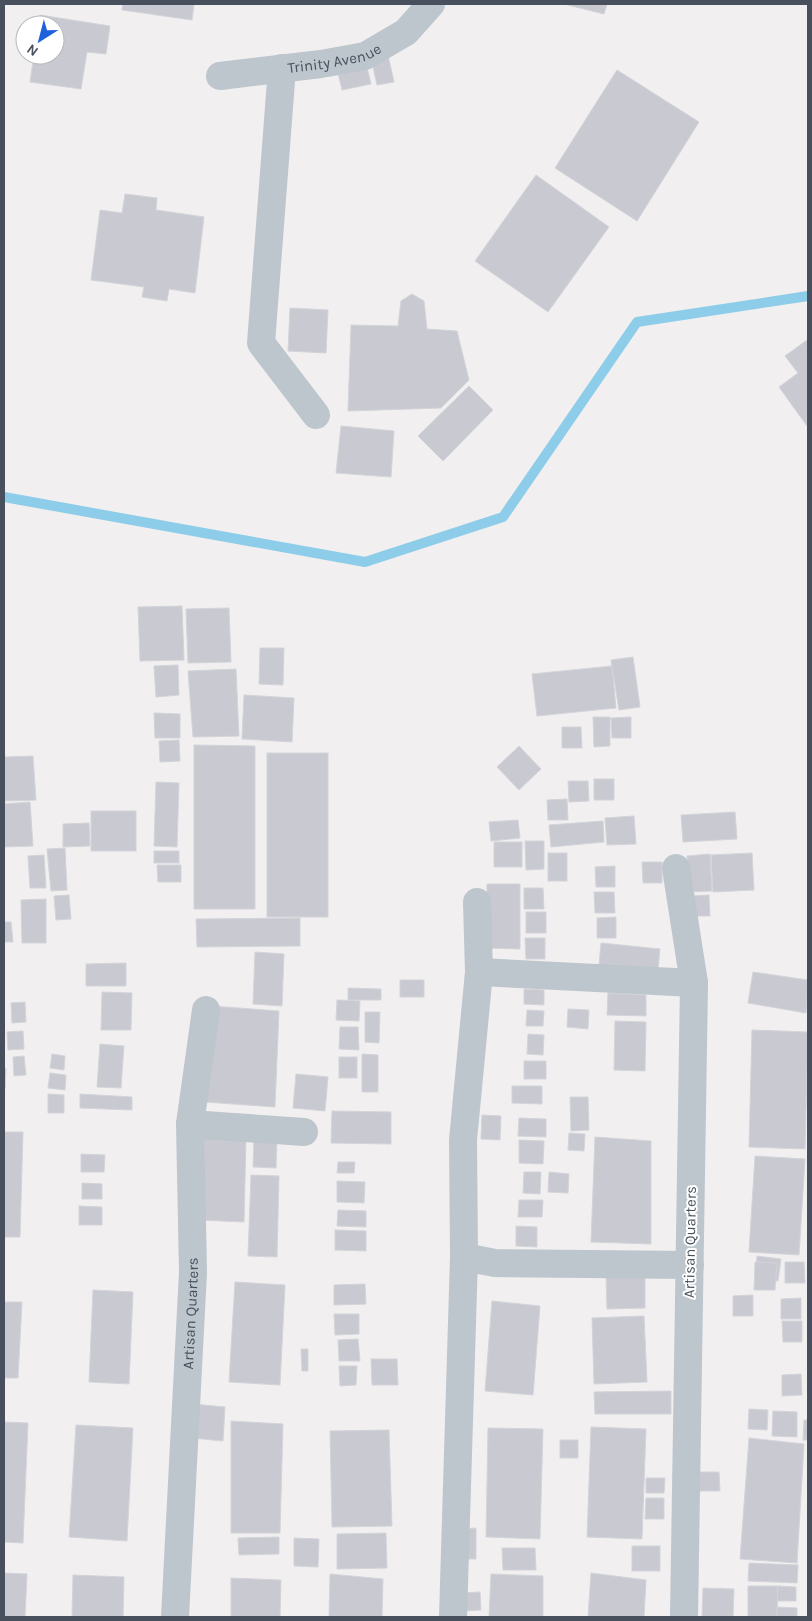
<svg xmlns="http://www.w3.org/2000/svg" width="812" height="1621" font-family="Karla,sans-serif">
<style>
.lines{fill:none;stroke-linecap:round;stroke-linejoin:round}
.stream{stroke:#8dcde9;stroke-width:10}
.building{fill:#c9cad1;stroke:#d3d4da}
.minor{stroke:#bdc5cd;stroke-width:28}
.labels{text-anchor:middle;stroke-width:4;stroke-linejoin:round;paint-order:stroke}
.street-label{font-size:15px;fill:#47505c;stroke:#fff}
</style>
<rect width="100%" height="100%" fill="#f1efef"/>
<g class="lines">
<!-- stream -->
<path class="stream" d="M4,497L365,562L503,517L637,322L808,296"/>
</g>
<!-- building -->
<g class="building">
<path d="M123,4H194L192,20L122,10Z"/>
<path d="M564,4H607L604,14Z"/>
<path d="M40,15L110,26L106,54L87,52L81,89L30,82L34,55H55V25H38Z"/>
<path d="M388,55L394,82L377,85L371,58Z"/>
<path d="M366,63L371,84L342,90L337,69Z"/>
<path d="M617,70L699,122L637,221L555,168Z"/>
<path d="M536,175L609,227L548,312L475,261Z"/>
<path d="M125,194L157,198L156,210L204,217L195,293L169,289L167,301L142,297L144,287L91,280L100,210L122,213Z"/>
<path d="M412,294L424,301L427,329L457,331L469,380L441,408L348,411L351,325L398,326L401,301Z"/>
<path d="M290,308L328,310L326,353L288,351Z"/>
<path d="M807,340L808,342L807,426L779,387L798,373L785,356Z"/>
<path d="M469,386L493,410L443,461L418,436Z"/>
<path d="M341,426L394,431L391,477L336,473Z"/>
<path d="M182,606L184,660L140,661L138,607Z"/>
<path d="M229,608L231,662L188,663L186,609Z"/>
<path d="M260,648H284L283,685L259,684Z"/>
<path d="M633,657L640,707L619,710L611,660Z"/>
<path d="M178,665L179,695L156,697L154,666Z"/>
<path d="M612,666L616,708L537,716L532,674Z"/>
<path d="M236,669L239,736L193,737L188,671Z"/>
<path d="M244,695L294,698L292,742L242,739Z"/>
<path d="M154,713L180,714V738H155Z"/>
<path d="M593,717H610V746L594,747Z"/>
<path d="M631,717V738H612L611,718Z"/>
<path d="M562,727H581L582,748H562Z"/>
<path d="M179,740L180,761L160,762L159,741Z"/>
<path d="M194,745L255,746V909H194Z"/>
<path d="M519,746L541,769L519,790L497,767Z"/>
<rect x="267" y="753" width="61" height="164"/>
<path d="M33,756L36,800L4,801V757Z"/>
<rect x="594" y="779" width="20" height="21"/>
<path d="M568,781H588L589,801L569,802Z"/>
<path d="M156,782L179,783L177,847L154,846Z"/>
<path d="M567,799L568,820H548L547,800Z"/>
<path d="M30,802L33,846L4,847V804Z"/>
<rect x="91" y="811" width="45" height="40"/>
<path d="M735,812L737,839L683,842L681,815Z"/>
<path d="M634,816L636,844L607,845L605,818Z"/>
<path d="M518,820L520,838L491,841L489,822Z"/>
<path d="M603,821L604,842L551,847L549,825Z"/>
<path d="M89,823L90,846L63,847V824Z"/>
<path d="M525,841H544V869L526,870Z"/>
<rect x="494" y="842" width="28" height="25"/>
<path d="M65,848L67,890L51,891L47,849Z"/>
<rect x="154" y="851" width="25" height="12"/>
<rect x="548" y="853" width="19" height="28"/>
<path d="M752,853L754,890L713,892L711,855Z"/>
<path d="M710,854L712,891L689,892L687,856Z"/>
<path d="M44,855L46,888H30L28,856Z"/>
<path d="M642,862H662V883H643Z"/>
<path d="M157,865H181V882H158Z"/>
<path d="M615,866V887H596L595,867Z"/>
<path d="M487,884H520V949L486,948Z"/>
<path d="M524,888H543L544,909H524Z"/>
<path d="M594,892H614L615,913H595Z"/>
<path d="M69,895L71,919L56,920L54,896Z"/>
<path d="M709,895L710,916H690V896Z"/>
<path d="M46,899V943H22L21,900Z"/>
<rect x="526" y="912" width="20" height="21"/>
<path d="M616,917V938H597V918Z"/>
<path d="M300,918V946L197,947L196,919Z"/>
<path d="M4,922H11L13,942H4Z"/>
<path d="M525,938H545V959H526Z"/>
<path d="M601,943L660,949L658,970L599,965Z"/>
<path d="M255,952L284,954L282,1006L253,1004Z"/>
<path d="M126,963V986H86V964Z"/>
<path d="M753,972L808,980L806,1013L748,1003Z"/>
<rect x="400" y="980" width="24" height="17"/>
<path d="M348,988L381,989V1000H348Z"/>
<path d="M524,989L544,990V1005L524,1004Z"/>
<path d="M102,992L132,993L131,1030H101Z"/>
<path d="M608,993L646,995V1016L607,1015Z"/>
<path d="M337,1000L360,1001L359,1021L336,1020Z"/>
<path d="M25,1002L26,1022L12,1023L11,1003Z"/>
<path d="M212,1006L279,1011L275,1107L205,1102Z"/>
<path d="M568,1009L589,1010L588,1029L567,1027Z"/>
<path d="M527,1010L544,1011L543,1026H526Z"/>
<path d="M365,1012H380L379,1043L365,1042Z"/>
<path d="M615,1021L646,1022L645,1071L614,1070Z"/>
<path d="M340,1027H358L359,1050L339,1049Z"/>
<path d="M752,1030L808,1032L805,1149L749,1147Z"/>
<path d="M23,1031L24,1049L8,1050L7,1032Z"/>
<path d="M528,1034L544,1035L543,1055L527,1054Z"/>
<path d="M100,1044L124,1046L121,1088L97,1087Z"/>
<path d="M52,1054L65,1056L64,1070L50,1068Z"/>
<path d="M362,1054L378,1055V1092H362Z"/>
<path d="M24,1056L26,1075L14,1076L13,1057Z"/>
<rect x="339" y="1057" width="18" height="21"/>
<rect x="524" y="1061" width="22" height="18"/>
<path d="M4,1068H6L5,1089H4Z"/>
<path d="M50,1073L66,1075L65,1090L48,1088Z"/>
<path d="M296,1074L328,1077L325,1111L293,1108Z"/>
<path d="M512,1086H542V1104L512,1103Z"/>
<path d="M48,1094L64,1095V1113H48Z"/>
<path d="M80,1094L132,1097V1110L80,1108Z"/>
<path d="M570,1097H588L589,1130L571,1131Z"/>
<path d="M332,1111L391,1112V1144L331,1143Z"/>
<path d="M482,1115L501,1116L500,1140L481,1139Z"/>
<path d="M519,1118L546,1119V1137L518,1136Z"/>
<path d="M4,1132H23L20,1237H4Z"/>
<path d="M569,1133L585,1134L584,1151L568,1150Z"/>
<path d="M202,1137L246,1138L244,1222L200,1220Z"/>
<path d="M595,1137L651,1141V1244L591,1242Z"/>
<path d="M254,1138L277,1139L276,1168L253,1167Z"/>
<path d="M519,1140L544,1141L543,1164L519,1163Z"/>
<path d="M81,1154L105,1155L104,1172H81Z"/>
<path d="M755,1156L805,1159L799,1255L749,1252Z"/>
<path d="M338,1162H355L354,1173H337Z"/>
<path d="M524,1172H541L540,1194L523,1193Z"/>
<path d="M549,1172L569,1174L568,1193L548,1192Z"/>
<path d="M251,1175L279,1176L277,1257L248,1256Z"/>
<path d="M337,1181L365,1182L364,1203L337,1202Z"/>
<path d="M82,1183L102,1184V1199H82Z"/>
<path d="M519,1200H543L542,1217H518Z"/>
<path d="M79,1206L102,1207V1225H79Z"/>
<path d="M338,1210L366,1211V1227L337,1226Z"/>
<path d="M516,1226L537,1227V1247L516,1246Z"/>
<path d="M335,1230L366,1231V1251L335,1250Z"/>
<path d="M757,1256L781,1259L778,1281L755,1279Z"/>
<path d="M755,1262L777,1263L775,1290H754Z"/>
<path d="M785,1262H804L805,1283H785Z"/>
<path d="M645,1274V1308L607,1309L606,1275Z"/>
<path d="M235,1282L285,1285L280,1385L229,1382Z"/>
<path d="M365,1284L366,1304L334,1305V1285Z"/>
<path d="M93,1290L133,1292L129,1384L89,1382Z"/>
<path d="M753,1295V1316H733V1296Z"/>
<path d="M801,1298V1319H781V1299Z"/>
<path d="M492,1301L540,1306L533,1395L485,1391Z"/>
<path d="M4,1302H22L18,1378H4Z"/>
<path d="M334,1314H359V1334L335,1335Z"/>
<path d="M644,1316L647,1382L594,1384L592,1318Z"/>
<path d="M782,1321H802V1342H783Z"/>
<path d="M358,1339L360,1361H339L338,1340Z"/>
<path d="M301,1349H308V1371H302Z"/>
<path d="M371,1359H397L398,1385H372Z"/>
<path d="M339,1366H357L356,1385L340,1386Z"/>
<path d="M801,1374L802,1395L782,1396V1375Z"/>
<path d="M671,1391V1414H595L594,1392Z"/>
<path d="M194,1404L225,1407L223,1441L192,1438Z"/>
<path d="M749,1409L768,1410L767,1430L748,1429Z"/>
<path d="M773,1411L797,1412V1437L772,1436Z"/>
<path d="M804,1420H808V1440H803Z"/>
<path d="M231,1421L283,1424L280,1533H231Z"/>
<path d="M4,1422L28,1423L23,1543L4,1542Z"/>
<path d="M76,1425L133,1428L127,1541L69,1537Z"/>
<path d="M591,1427L646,1429L642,1539L587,1537Z"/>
<path d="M488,1428L543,1429L540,1539L486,1537Z"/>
<path d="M389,1430L392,1526L332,1527L330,1431Z"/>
<path d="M749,1438L804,1444L797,1563L740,1559Z"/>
<rect x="560" y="1440" width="18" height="18"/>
<path d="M698,1472H719L720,1491H698Z"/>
<path d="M646,1478H665L664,1493H646Z"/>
<path d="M646,1498H664V1519H645Z"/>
<path d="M476,1528V1559H464L463,1529Z"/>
<path d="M386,1533L387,1568L337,1569V1534Z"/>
<path d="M279,1537V1554L239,1555L238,1538Z"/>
<path d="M294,1538L319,1539L318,1567L294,1566Z"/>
<rect x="632" y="1546" width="28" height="25"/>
<path d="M502,1548H535L536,1570H503Z"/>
<path d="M749,1563L798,1565L797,1583L748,1581Z"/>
<path d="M4,1573L27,1574L25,1617H4Z"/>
<path d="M591,1573L646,1580L644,1617H588Z"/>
<path d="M330,1574L383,1579L382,1617H329Z"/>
<path d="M491,1574L543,1576V1617H489Z"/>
<path d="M73,1575L124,1577L123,1617H72Z"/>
<path d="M231,1578L281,1580L280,1617H231Z"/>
<path d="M748,1586H778L777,1617H748Z"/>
<path d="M778,1586L796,1587V1601H777Z"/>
<path d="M703,1588L734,1589L733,1617H702Z"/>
<path d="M480,1592L481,1610L464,1611L462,1593Z"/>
<path d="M777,1607L797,1608V1617H777Z"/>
</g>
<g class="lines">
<!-- minor -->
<g class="minor">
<path d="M282,68L261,343L316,415"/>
<path id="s1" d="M220,76L321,64L365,56L406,32L431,4"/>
<path d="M676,868L694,983L684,1617"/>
<path d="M479,972L694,983"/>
<path d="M190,1124L304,1132"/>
<path d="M464,1257L495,1263L690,1265"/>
<path id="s2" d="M175,1617L193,1272L190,1124L206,1010"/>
<path d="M453,1617L464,1257L463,1140L479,972L477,902"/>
</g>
</g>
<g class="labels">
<!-- street labels -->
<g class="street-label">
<text dy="5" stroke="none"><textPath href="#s1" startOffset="116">Trinity Avenue</textPath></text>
<text transform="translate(690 1242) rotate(-89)" y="5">Artisan Quarters</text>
<text dy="5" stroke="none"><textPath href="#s2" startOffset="304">Artisan Quarters</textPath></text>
</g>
</g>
<!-- border -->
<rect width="812" height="1621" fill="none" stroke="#47505c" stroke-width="10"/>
<!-- north arrow -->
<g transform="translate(40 40) rotate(216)"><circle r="24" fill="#ffffff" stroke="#b5b9be"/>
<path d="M0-4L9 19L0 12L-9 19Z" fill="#1f60db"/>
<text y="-8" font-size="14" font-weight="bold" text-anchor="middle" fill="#47505c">N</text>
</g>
</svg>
